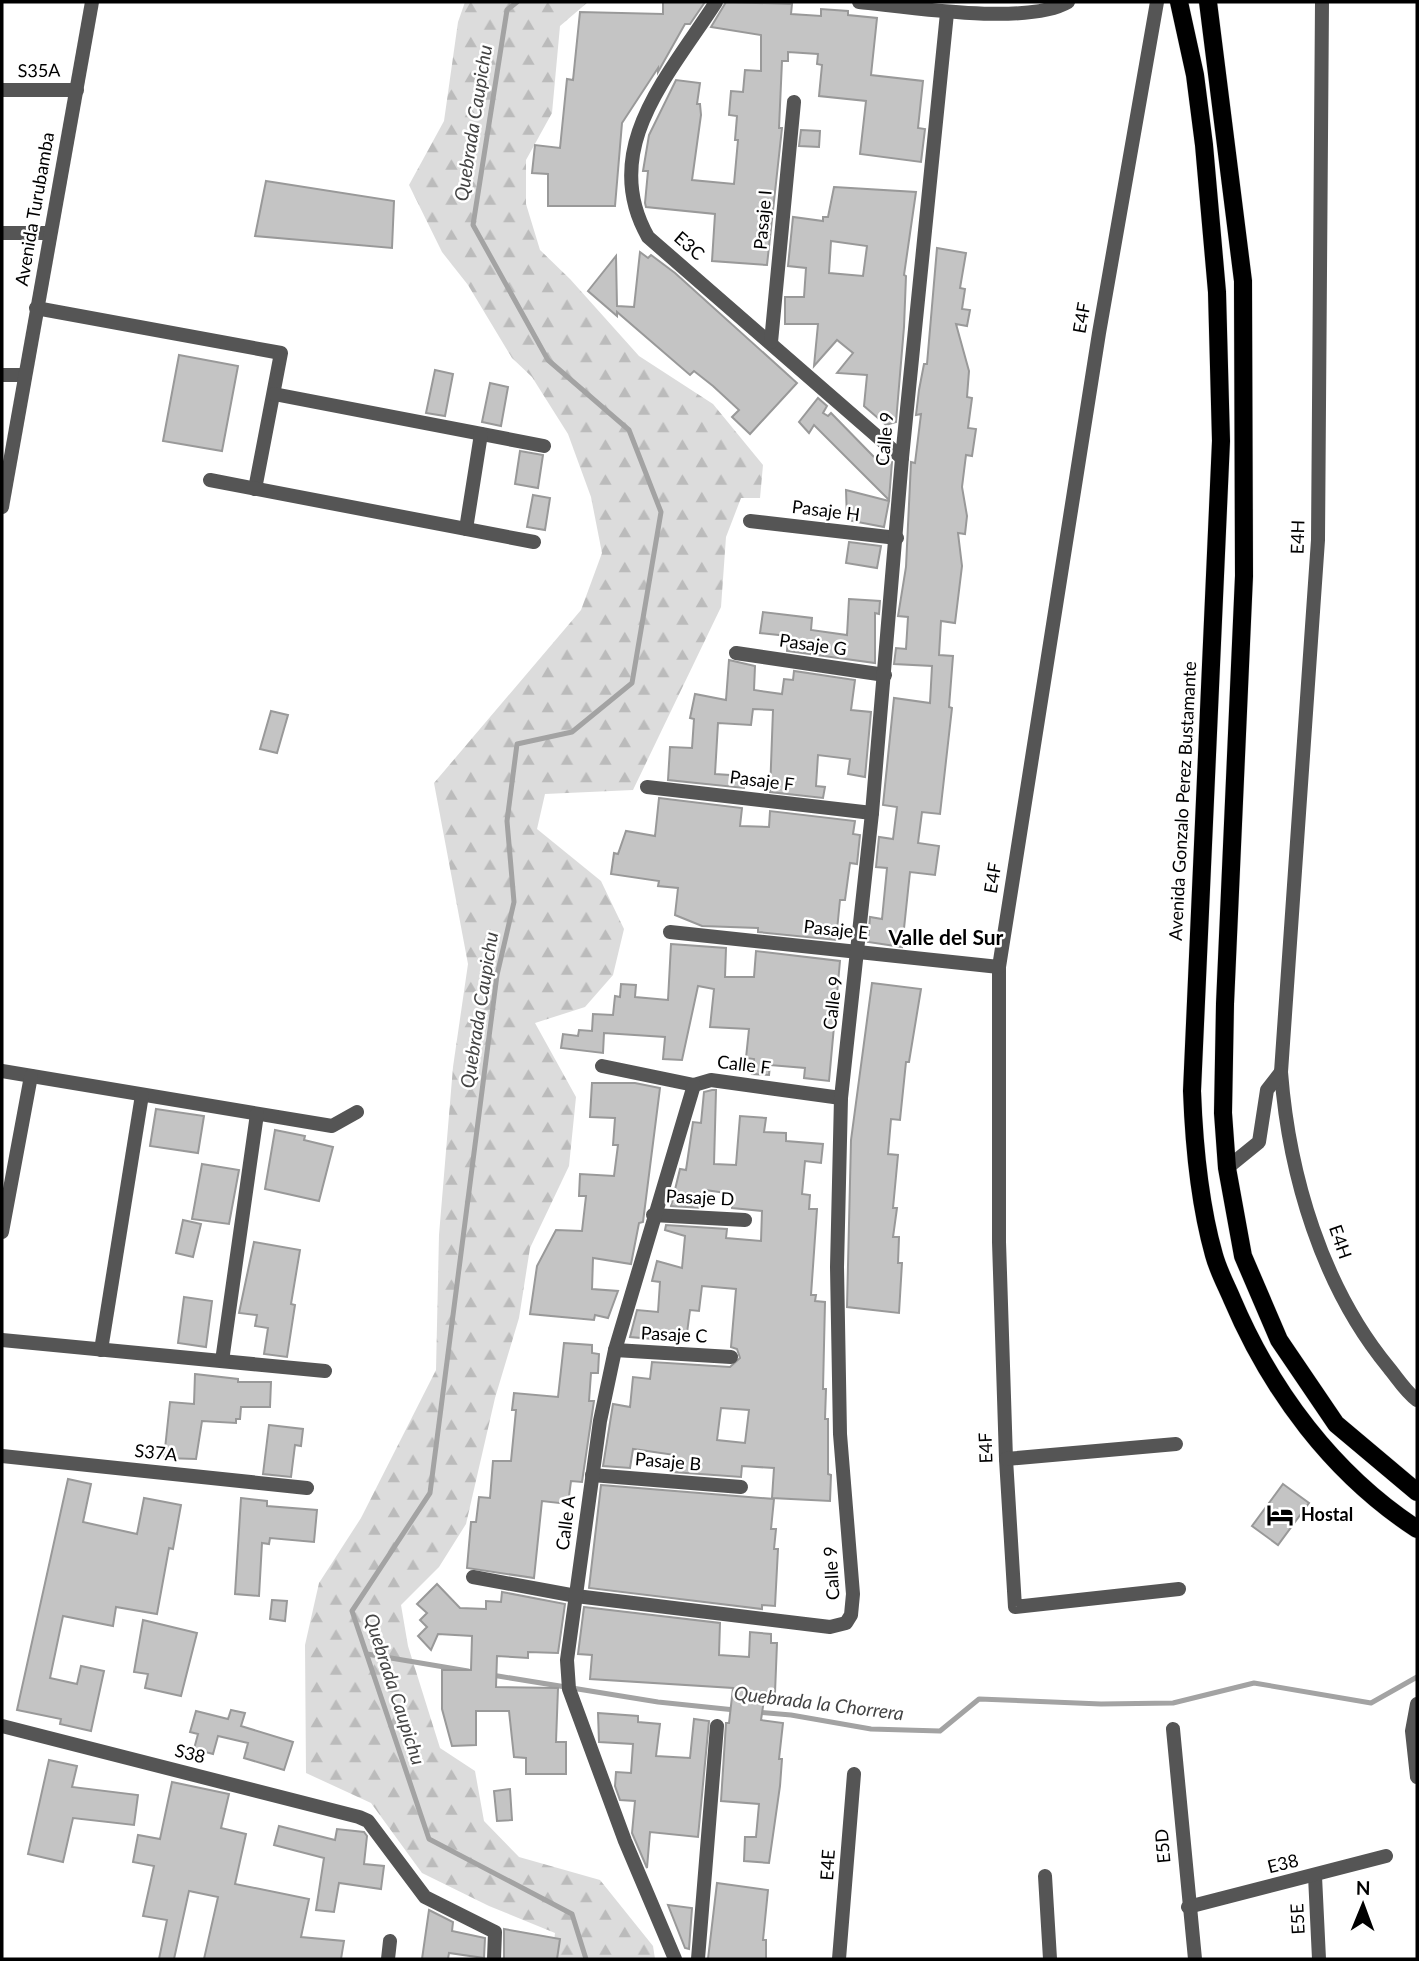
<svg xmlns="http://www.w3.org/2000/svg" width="1419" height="1961" font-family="Lato,sans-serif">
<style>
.forest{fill:url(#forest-firs)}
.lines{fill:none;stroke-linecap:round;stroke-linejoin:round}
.stream{stroke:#a3a3a3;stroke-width:5}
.building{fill:#c4c4c4;stroke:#999;stroke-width:2;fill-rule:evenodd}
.primary-casing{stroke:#dbdbdb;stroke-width:19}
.minor{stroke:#555;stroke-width:14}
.primary{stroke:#000;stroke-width:18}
.labels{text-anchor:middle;stroke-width:5;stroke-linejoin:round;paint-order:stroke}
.street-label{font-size:18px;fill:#000;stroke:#fff}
.poi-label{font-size:18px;font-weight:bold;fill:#000;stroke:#fff;text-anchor:start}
.water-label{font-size:19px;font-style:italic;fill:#444;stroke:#fff}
.quarter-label{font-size:21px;font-weight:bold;fill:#000;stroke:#fff}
</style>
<defs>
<pattern id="forest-firs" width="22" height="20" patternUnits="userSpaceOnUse" patternTransform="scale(1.75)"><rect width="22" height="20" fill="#dcdcdc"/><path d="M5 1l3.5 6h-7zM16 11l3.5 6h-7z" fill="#bbb"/></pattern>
</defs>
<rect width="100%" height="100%" fill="#fff"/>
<!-- forest -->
<path class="forest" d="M465,2H588L560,26L552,113L526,160V204L540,250L570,279L639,356L713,404L763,465L760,498H741L726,537L721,607L633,790L545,794L537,829L601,881L624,929L613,975L585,1007L535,1023L576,1097L569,1166L530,1248L519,1318L495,1398L466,1524L439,1567L401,1605L408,1646L440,1748L475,1771L484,1821L519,1857L600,1880L653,1946L655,1959H552L555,1933L489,1906L422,1873L371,1803L306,1773L305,1645L319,1583L361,1518L436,1370L439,1235L453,1067L468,964L434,783L581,610L602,553L591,497L568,434L532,377L512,358L468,285L442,252L409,185L444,121L458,22Z"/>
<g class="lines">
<!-- stream -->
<g class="stream">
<path d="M517,2L507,10L473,225L548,360L629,430L661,512L632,683L572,732L517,744L507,821L514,902L497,975L430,1493L352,1611L429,1839L572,1914L586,1959"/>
<path d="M367,1654L468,1671"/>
<path d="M492,1675L658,1702L735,1710"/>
<path d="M755,1712L791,1715L871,1729L940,1731L979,1699L1101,1704L1173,1703L1254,1683L1371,1703L1417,1677"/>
</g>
</g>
<!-- building -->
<g class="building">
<path d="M663,2H705L690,24H685L658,72V68L622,123L615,206H548V174L532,173L535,145L560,148L567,79L573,80L580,12L663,14Z"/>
<path d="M726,2L792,4L791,14L821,16V9L848,11V15L877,18L871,75L923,81L918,128L925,129L921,162L860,154L866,101L819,96L822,65L817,64L818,54L788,52V61H782L779,128H782L767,265L712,261L715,214L646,207L645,203L648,171H643L649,135L676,80L700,83L697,104H700L701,115L692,180L734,184L738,140H735L737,116L729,115L731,91L743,92L745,70L761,71V35L711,27Z"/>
<path d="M801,130L820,131L819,147L799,146Z"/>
<path d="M266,181L394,201L392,248L255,236Z"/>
<path d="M834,187L916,192L904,275L906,276L904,327L896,422L886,425L864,406L867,375L837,373L853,353L837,340L814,366L818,324H785V297H804L806,268L788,266L793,217L823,221V217H828ZM831,241L867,246L863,276L829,273Z"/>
<path d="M937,248L966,253L960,288L965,289L962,309L970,310L967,326L956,324L969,371L967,397L972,398L968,428L976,429L972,456L966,455L962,487L967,516L965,534L958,533L962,566L955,623L941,621L939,655L953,656L949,707L952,708L940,814L922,812L918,843L939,846L935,875L910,872L902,947L868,942L870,917L882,919L887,868L876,867L879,837L893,839L897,807L883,805L894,698L930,703L932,666L894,664L896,648L906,649L908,617L898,616L906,567L911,462L915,463L921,414L916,415L919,390L924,364H927Z"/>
<path d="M640,252L648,258L651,255L675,273L797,383L750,434L732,417L739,410L713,386L694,371L690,375L617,312V316L588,291L616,256L617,306L634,307Z"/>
<path d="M179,355L238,366L222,451L163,441Z"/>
<path d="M435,370L453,374L445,416L426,413Z"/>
<path d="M490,383L508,387L501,426L482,422Z"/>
<path d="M818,398L827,406L823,413L828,416L831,413L876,459L892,462L889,500L814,425L809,433L799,422Z"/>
<path d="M520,451L543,455L538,488L515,484Z"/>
<path d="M846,490L889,501L884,527L847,520Z"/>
<path d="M533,495L550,498L545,530L527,527Z"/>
<path d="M849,542L881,546L877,568L846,563Z"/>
<path d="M849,599L880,601L879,614L875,613V663L787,651L788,636L760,633L763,612L812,618L811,630L847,635Z"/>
<path d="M729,660L755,666L754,690L782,694L784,679L793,680L794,671L855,680L851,710L871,712L865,777L848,774L850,759L818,755L816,786L825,787L823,798L770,792L773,710L753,709L751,725L718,723L715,774L745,776L744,788L668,780L670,747L692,748L694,719L690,718L695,694L726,700Z"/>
<path d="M271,711L288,715L277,753L260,749Z"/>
<path d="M659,798L742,808L740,826L769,827L770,811L855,821L853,834L860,835L857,864L850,863L845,900H840L836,940L758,932V928L702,926L675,915L678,888L658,886L659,881L611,874L614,853L618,854L626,831L655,836Z"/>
<path d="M671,944L726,948L725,977H754L756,951L840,961L829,1081L804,1078L805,1068L770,1065L769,1075L752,1074L754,1059L746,1058L749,1029L710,1027L714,989L698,986L682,1060L663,1059L665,1037L604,1033L603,1053L561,1048L563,1034L578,1036L579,1030L592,1031L593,1014L613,1015L615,996L620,997L621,984L636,985L635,997L668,1000Z"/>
<path d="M872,983L921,989L909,1062H906L900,1120L891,1119L888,1154L898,1155L893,1208H897L893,1237H899L898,1263H902L899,1313L847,1307L851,1140Z"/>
<path d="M592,1083H635L660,1088L643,1222L639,1223L631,1264L593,1258L592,1289L618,1291L608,1318L595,1315L594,1320L530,1314L537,1266L556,1230L582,1231L586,1196H579L580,1174L614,1176L618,1145H613L615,1118L590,1117Z"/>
<path d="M712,1090H716L714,1164L736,1165L740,1116L766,1118L764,1132L786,1133V1141L823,1144L821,1163L805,1161L802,1194L810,1195L809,1209H817L811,1295H816L815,1301L825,1302L823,1389H826L825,1419H828V1474L831,1475L830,1501L772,1498L774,1468L742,1466L741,1477L673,1472L675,1455L633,1449L630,1468L603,1466L613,1404L630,1407L633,1377L650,1379L652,1362L730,1367L740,1358L737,1349L731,1347L736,1289L702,1286L699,1311L690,1310L687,1333L666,1331L665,1340L630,1337L637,1310L658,1312L660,1282L652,1281L657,1261L682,1268L685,1236L665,1230L666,1225L727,1229L726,1238L761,1241L762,1211L732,1208L733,1194L705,1190L702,1208L671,1206L680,1169L686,1170L693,1122L701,1123L704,1092ZM721,1408L749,1410L745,1443L717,1440Z"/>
<path d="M156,1109L204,1116L198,1153L150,1146Z"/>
<path d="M275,1130L305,1136L304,1140L333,1147L319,1201L265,1189Z"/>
<path d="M202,1164L239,1170L229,1224L192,1219Z"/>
<path d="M183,1220L201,1224L193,1257L176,1253Z"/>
<path d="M254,1242L300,1250L291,1304L295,1305L287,1357L264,1354L268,1328L255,1326L257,1315L239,1313Z"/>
<path d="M184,1297L212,1301L206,1347L178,1343Z"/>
<path d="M564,1343L592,1345V1353L599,1354L598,1373H591L589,1401H594L582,1482L571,1481L568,1504L542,1501L534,1578L467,1568L471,1522H476L479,1497L490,1498L493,1461H511L516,1410H512L514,1393L558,1397Z"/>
<path d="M195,1374L238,1379V1382H271L270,1407H241L240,1419H236V1423L202,1421L196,1459L164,1458L170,1402L194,1404Z"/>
<path d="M269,1425L303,1429L301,1446L295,1445L291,1477L263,1474Z"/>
<path d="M68,1479L91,1484L83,1522L137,1534L144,1498L181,1505L173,1549L169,1548L157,1614L116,1607L113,1626L63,1616L50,1678L77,1684L81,1666L104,1671L91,1731L60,1724L61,1719L17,1710Z"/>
<path d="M1283,1484L1309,1503L1278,1545L1252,1526Z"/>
<path d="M601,1485L774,1499L771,1529H776L774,1549H778L775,1606L762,1605V1609L589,1588Z"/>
<path d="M241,1498L267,1501V1506L317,1510L314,1542L270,1538L269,1544L262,1543L259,1596L235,1594Z"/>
<path d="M437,1584L460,1608L486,1609V1601L501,1602L502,1592L565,1604L558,1653L528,1652V1658L497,1656L496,1687L558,1688L556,1742H566V1774H526V1758L514,1757L509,1711H476V1745L452,1746L442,1709V1670H471L472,1636L438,1634L431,1650L418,1636L427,1627L420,1620L427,1613L417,1604Z"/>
<path d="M272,1600L287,1601L285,1621L270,1619Z"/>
<path d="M584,1607L720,1623L719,1655L749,1657L750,1632L771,1634V1643H777L775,1693H765L761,1720L783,1723L779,1759H782L780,1786L769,1863L744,1861L745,1837H756L759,1804L721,1801L726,1723H729L733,1688L590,1679L592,1655L578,1654Z"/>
<path d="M143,1620L197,1633L181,1696L145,1688L148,1674L134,1672Z"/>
<path d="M231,1710L245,1713L241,1726L293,1742L284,1770L244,1758L248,1743L218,1736L213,1754L194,1749L198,1734L190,1732L196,1711L228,1719Z"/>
<path d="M598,1713L638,1716V1722L660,1724L656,1756L690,1758L694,1719L709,1721L698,1837L650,1832L647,1868L632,1833L635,1801L620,1800L615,1786L616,1772L631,1773L633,1744L599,1742Z"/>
<path d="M49,1760L77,1766L72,1787L138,1795L134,1825L73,1818L63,1862L28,1854Z"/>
<path d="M172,1782L229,1794L221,1828L246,1834L235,1884L309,1899L301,1937L344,1941L341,1959H204L218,1897L189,1891L174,1959H159L167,1920L143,1916L154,1866L133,1862L138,1835L160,1839Z"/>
<path d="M510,1789L512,1820L497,1821L494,1791Z"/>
<path d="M279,1826L335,1840L337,1829L364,1832L367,1836L364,1864L384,1866L381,1889L339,1883L334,1912L316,1910L324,1858L274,1845Z"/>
<path d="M717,1883L768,1890L763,1940H766V1959H708Z"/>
<path d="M668,1905L692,1908L689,1949L685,1948Z"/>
<path d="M429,1910L453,1922L452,1931L485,1938L484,1958L449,1953L448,1959H422Z"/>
<path d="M504,1929L560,1939L557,1959H504Z"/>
</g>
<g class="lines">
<!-- primary casing -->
<g class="primary-casing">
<g id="primary">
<path d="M1179,2L1195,75L1204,145L1217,292L1221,441L1192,1091C1194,1145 1199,1202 1214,1255C1218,1270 1226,1285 1232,1299C1271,1391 1333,1474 1417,1529"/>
<path d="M1208,2L1243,281L1244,576L1225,1004L1223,1113L1227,1168L1243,1256L1279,1340L1336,1424L1417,1492"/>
</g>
</g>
<!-- minor -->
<g class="minor">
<path d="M716,2C670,74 598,149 648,237L902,458"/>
<path d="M859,2C908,7 1027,26 1068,2"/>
<path d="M1157,2L1099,333L999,967V1242L1006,1459L1015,1607L1179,1589"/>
<path d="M1322,2L1318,540L1281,1072C1289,1175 1322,1287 1389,1368C1398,1379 1406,1392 1417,1400"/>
<path d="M2,90H77"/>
<path d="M2,233H49"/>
<path d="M36,308L281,353L255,489"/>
<path d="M771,342L794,102"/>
<path d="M2,375H24"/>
<path d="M274,394L544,446"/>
<path d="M210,480L534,542"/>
<path d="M2,507L92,2"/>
<path d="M750,521L897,538"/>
<path d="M466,529L481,434"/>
<path d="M736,653L885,675"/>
<path d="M647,787L872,813"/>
<path d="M670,932L999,967"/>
<path d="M602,1066L694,1085L711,1080L841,1098"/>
<path d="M2,1071L332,1126L357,1112"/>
<path d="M1227,1168L1259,1142L1267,1090L1281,1072"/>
<path d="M653,1215L745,1220"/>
<path d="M2,1232L31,1076"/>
<path d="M2,1340L325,1371"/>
<path d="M101,1350L142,1095"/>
<path d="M615,1350L731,1357"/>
<path d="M222,1361L257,1114"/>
<path d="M2,1456L307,1488"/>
<path d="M1006,1459L1176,1444"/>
<path d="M592,1475L741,1487"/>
<path d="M473,1577L576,1596L830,1627L846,1623L851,1615L853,1594L840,1434L837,1267L841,1098L872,813L902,458L947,13"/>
<path d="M1417,1704L1412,1731L1417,1777"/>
<path d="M2,1726L359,1817L368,1821L425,1897L495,1932L494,1959"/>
<path d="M1173,1729L1195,1959"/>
<path d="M1045,1876L1050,1959"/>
<path d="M1315,1876L1319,1959"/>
<path d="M1188,1907L1386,1856"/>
<path d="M388,1959L390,1941"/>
<path d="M675,1959L625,1841L569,1689L567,1660L600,1421L615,1350L694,1085"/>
<path d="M698,1959L717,1726"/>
<path d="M839,1959L854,1774"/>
</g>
<!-- primary -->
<use href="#primary" class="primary"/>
</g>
<!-- icons -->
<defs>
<g id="hotel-bare" transform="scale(2.1)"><path d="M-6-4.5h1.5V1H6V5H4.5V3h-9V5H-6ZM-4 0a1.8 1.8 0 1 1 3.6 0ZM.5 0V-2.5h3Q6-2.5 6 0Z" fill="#000" stroke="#fff" stroke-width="2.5" paint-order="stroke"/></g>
</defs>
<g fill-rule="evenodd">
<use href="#hotel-bare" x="1280" y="1515"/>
</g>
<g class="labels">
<!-- street labels -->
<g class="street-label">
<text transform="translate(39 71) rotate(-1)" y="6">S35A</text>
<text transform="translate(35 209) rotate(-80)" y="6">Avenida Turubamba</text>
<text transform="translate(763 220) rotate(-85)" y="6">Pasaje I</text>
<text transform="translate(689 246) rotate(41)" y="6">E3C</text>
<text transform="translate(1082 318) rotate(-80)" y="6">E4F</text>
<text transform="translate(885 439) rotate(-85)" y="6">Calle 9</text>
<text transform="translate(826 511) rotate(7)" y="6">Pasaje H</text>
<text transform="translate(1298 537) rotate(-88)" y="6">E4H</text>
<text transform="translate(813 645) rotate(8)" y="6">Pasaje G</text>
<text transform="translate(762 781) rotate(7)" y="6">Pasaje F</text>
<text transform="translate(1183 801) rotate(-87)" y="6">Avenida Gonzalo Perez Bustamante</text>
<text transform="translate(993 878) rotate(-81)" y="6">E4F</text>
<text transform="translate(836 930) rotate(6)" y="6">Pasaje E</text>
<text transform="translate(833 1003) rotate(-83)" y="6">Calle 9</text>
<text transform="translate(744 1065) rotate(7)" y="6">Calle F</text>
<text transform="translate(700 1198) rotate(3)" y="6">Pasaje D</text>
<text transform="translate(1340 1242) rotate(71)" y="6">E4H</text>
<text transform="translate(674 1335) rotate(3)" y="6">Pasaje C</text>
<text transform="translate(986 1448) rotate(-92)" y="6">E4F</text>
<text transform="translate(156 1453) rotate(6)" y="6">S37A</text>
<text transform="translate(668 1462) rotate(5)" y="6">Pasaje B</text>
<text transform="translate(566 1523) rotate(-83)" y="6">Calle A</text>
<text transform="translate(832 1573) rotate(-93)" y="6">Calle 9</text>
<text transform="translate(190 1754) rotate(14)" y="6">S38</text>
<text transform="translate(1163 1846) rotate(-95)" y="6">E5D</text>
<text transform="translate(1283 1864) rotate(-14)" y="6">E38</text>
<text transform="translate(828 1865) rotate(-86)" y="6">E4E</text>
<text transform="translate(1298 1919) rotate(-93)" y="6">E5E</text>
</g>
<!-- poi labels -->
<g class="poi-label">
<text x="1301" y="1521">Hostal</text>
</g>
<!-- water labels -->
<g class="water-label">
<text transform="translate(473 123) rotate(-81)" y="7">Quebrada Caupichu</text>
<text transform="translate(479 1010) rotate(-81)" y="7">Quebrada Caupichu</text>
<text transform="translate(395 1689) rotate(72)" y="7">Quebrada Caupichu</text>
<text transform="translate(819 1703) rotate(7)" y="7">Quebrada la Chorrera</text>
</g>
<!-- quarter labels -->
<g class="quarter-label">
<text x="946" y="945">Valle del Sur</text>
</g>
</g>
<!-- border -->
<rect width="1419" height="1961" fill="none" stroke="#000000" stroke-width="7"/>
<!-- north arrow -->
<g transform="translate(1363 1905) rotate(1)" stroke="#ffffff" stroke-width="5" paint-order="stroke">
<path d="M0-5L12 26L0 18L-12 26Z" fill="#000000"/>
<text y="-10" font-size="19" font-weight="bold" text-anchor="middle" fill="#000000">N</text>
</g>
</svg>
